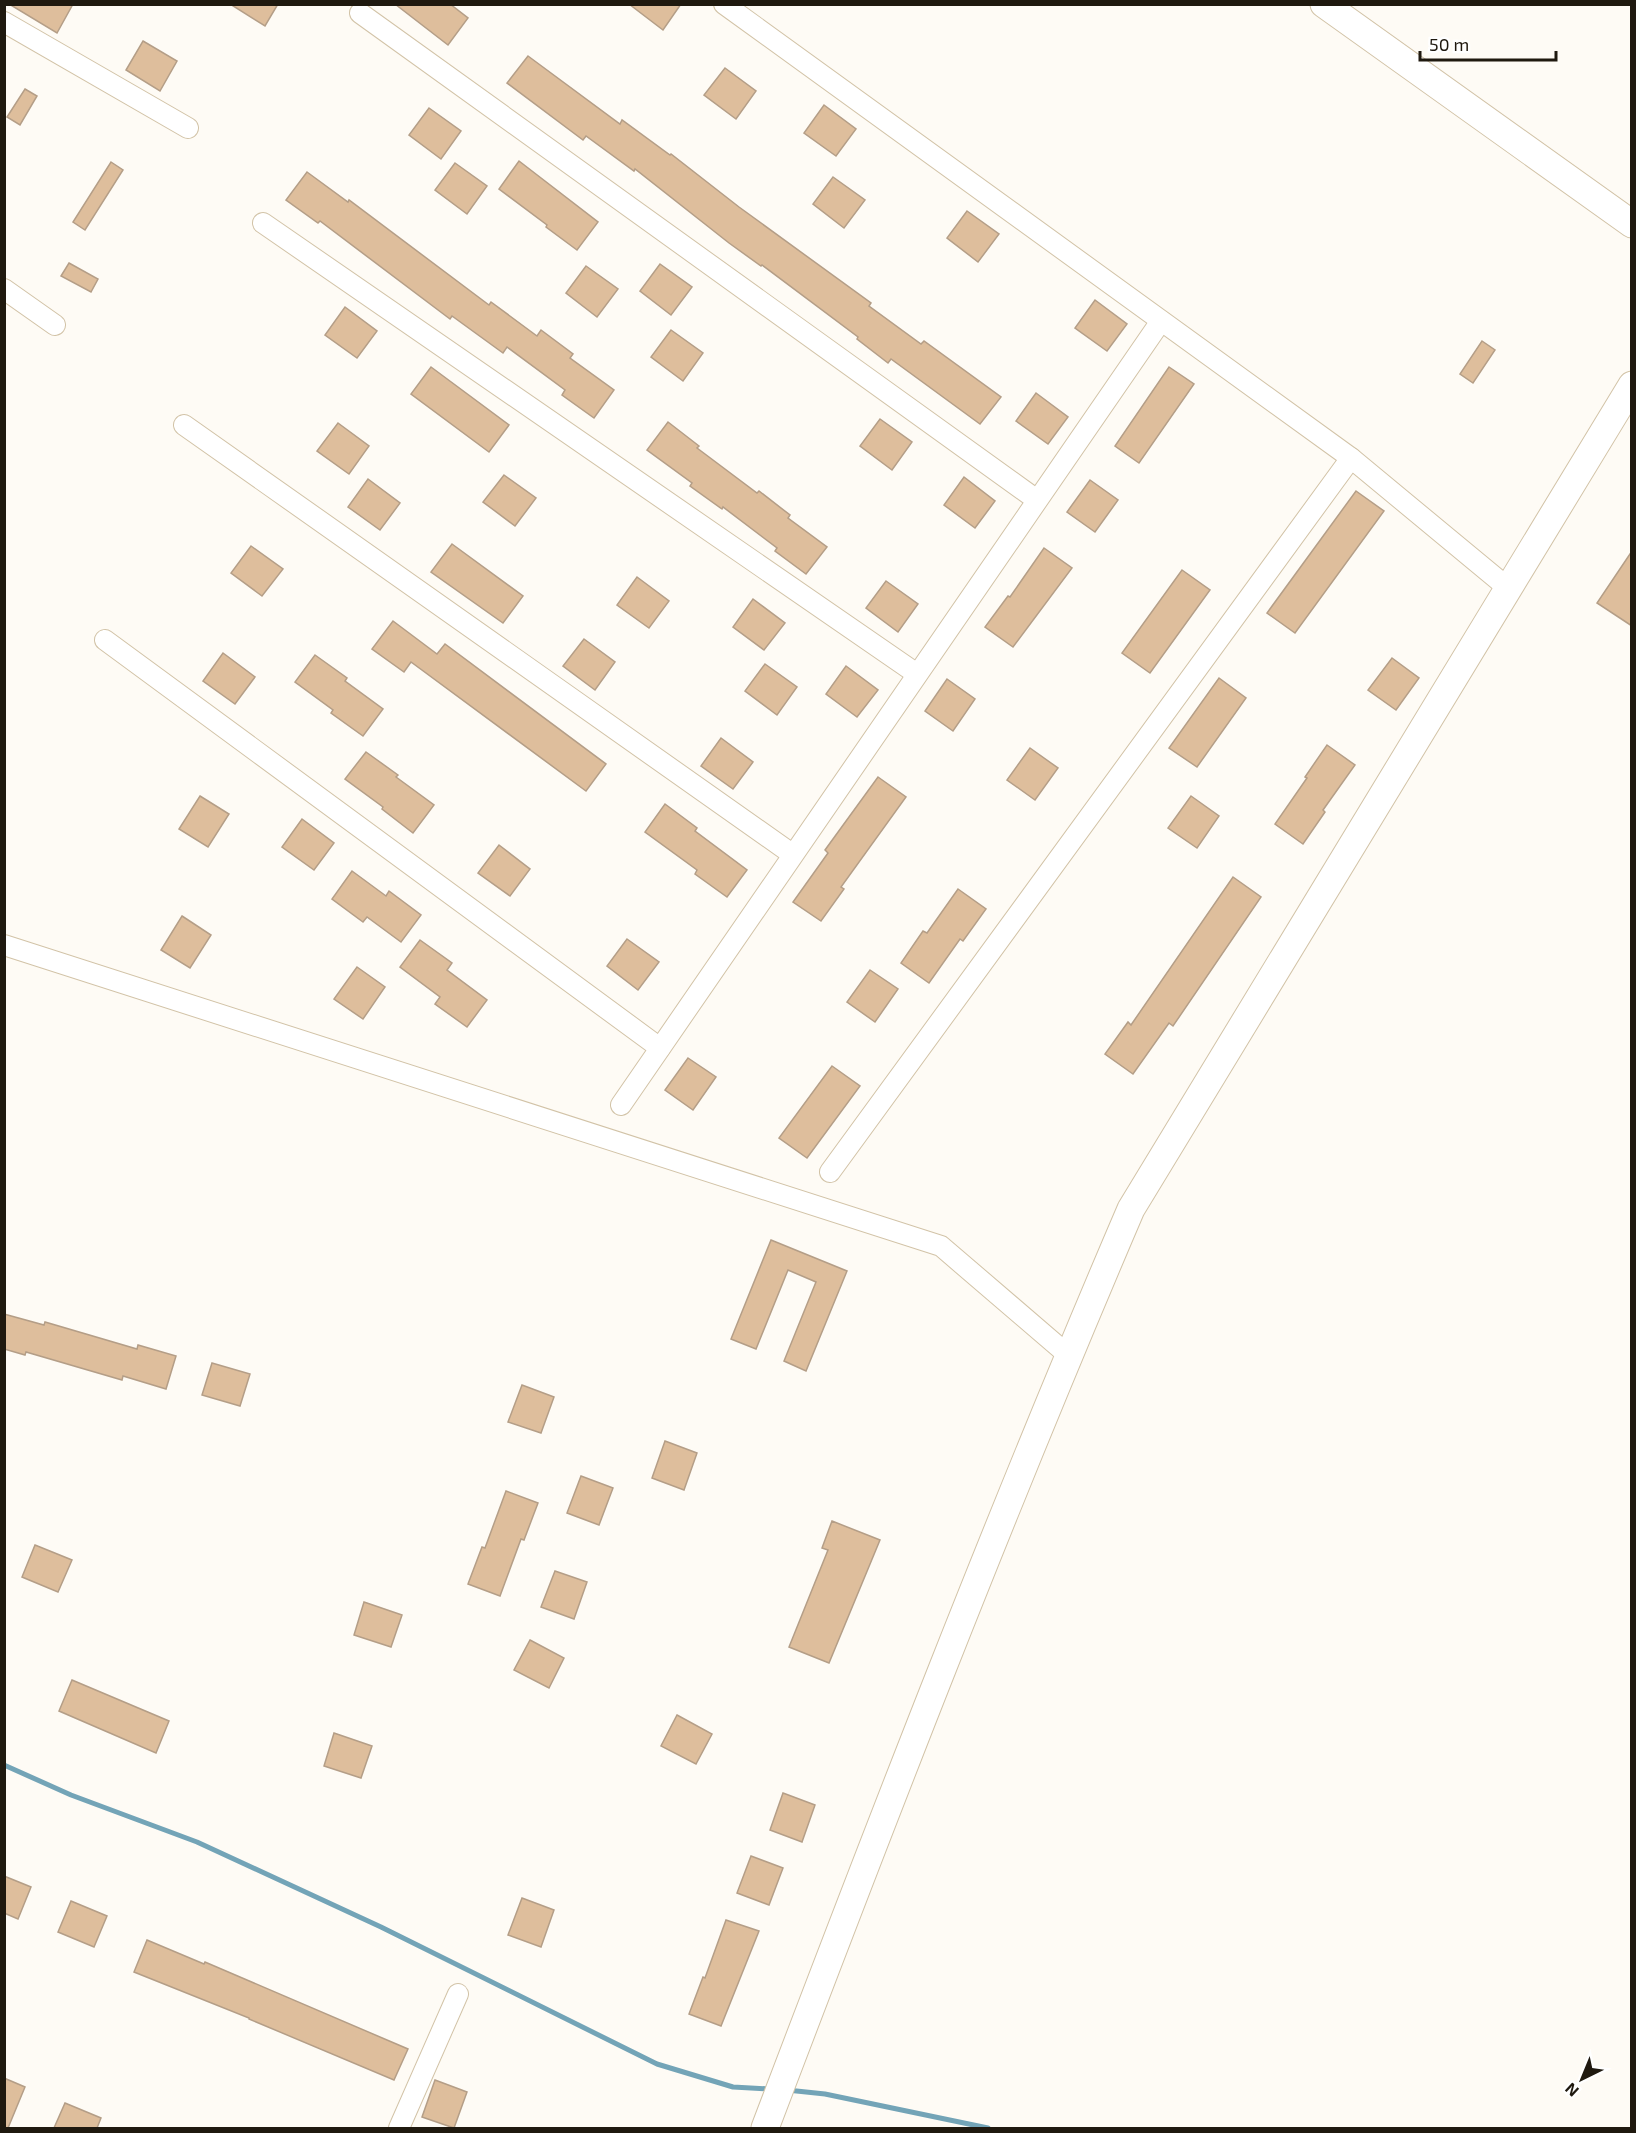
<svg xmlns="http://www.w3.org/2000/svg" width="1636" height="2133" font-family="'Exo 2',sans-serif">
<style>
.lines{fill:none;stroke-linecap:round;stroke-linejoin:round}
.stream{stroke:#73a4b7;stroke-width:5}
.building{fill:#debe9c;stroke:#b49e87;stroke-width:1.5}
.street-casing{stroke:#d2c3a7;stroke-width:22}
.secondary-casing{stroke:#d2c3a7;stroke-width:29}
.street{stroke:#fff;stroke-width:20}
.secondary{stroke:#fff;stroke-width:27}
</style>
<rect width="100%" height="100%" fill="#fefbf5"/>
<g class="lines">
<!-- stream -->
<g class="stream">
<path d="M4,1765L71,1795L197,1842L381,1927L657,2064L733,2087L771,2089"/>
<path d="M787,2090L825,2094L988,2128"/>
</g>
</g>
<!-- building -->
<g class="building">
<path d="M9,4H73L57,33Z"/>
<path d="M230,4H278L265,26Z"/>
<path d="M395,4H450L468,18L448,45Z"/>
<path d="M629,4H681L663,30Z"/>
<path d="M143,41L177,61L160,91L126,70Z"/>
<path d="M528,56L620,124L622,120L670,155L671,154L739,207L871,303L869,306L921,344L924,341L1001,397L980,424L891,359L888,363L857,339L858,337L762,265L761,266L729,243L635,169L634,171L586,136L583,140L507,83Z"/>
<path d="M725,68L756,91L736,119L704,95Z"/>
<path d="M25,89L37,96L20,125L7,117Z"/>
<path d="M824,105L856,129L836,156L804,133Z"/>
<path d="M429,108L461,131L441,159L409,135Z"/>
<path d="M519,161L598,222L577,250L546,227L547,225L499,189Z"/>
<path d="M111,162L123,170L85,230L73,222Z"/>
<path d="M455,163L487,186L467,214L435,190Z"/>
<path d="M307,172L348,202L349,200L489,305L491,302L537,336L541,330L573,354L570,358L614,390L594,418L562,395L565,390L507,347L503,353L452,316L450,319L320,221L318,223L286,200Z"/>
<path d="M833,177L865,200L844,228L813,204Z"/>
<path d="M967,211L999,234L978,262L947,238Z"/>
<path d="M69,263L98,279L91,292L61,276Z"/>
<path d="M660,264L692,287L671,315L640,291Z"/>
<path d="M586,266L618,289L597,317L566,293Z"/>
<path d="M1095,300L1127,324L1107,351L1075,328Z"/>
<path d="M345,307L377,331L357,358L325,335Z"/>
<path d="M671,330L703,353L683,381L651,357Z"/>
<path d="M1482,341L1495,350L1473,383L1460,374Z"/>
<path d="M431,367L509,425L489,452L411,394Z"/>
<path d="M1169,367L1194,384L1139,463L1115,446Z"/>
<path d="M1036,393L1068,417L1048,444L1016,421Z"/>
<path d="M880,419L912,442L892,470L860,446Z"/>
<path d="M668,422L699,446L697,448L757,493L759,491L790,515L788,518L827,547L806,574L775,551L777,548L723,507L722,509L690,486L692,483L647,450Z"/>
<path d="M338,423L369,446L349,474L317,451Z"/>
<path d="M504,475L536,498L515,526L483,502Z"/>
<path d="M964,477L995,501L975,528L944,505Z"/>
<path d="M368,479L400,503L380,530L348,507Z"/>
<path d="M1090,480L1118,500L1095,532L1067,512Z"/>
<path d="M1356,491L1384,511L1295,633L1267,613Z"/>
<path d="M452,544L523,596L503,623L431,572Z"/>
<path d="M251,546L283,569L262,596L231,573Z"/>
<path d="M1044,548L1072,568L1013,647L985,627L1008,596L1010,597Z"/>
<path d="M1632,551V626L1597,603Z"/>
<path d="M1182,570L1210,590L1150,673L1122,653Z"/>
<path d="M637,577L669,601L649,628L617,605Z"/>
<path d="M886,581L918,604L898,632L866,608Z"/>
<path d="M753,599L785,623L764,650L733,627Z"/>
<path d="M393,621L437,654L445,644L606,764L586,791L411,662L404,672L372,649Z"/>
<path d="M584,639L615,662L595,690L563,666Z"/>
<path d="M223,653L255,677L235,704L203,681Z"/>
<path d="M315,655L347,678L345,681L383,709L363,736L331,713L333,710L295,682Z"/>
<path d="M1392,658L1419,678L1396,710L1368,690Z"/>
<path d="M765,664L797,687L777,715L745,691Z"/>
<path d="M846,666L878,690L857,717L826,694Z"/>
<path d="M1219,678L1246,698L1197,767L1169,748Z"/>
<path d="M947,679L975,699L953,731L925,711Z"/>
<path d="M721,738L753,762L733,789L701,766Z"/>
<path d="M1327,745L1355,765L1323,810L1325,812L1303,844L1275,824L1307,778L1305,777Z"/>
<path d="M1030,748L1058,768L1035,800L1007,780Z"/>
<path d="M366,752L398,775L396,777L434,805L413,833L382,809L383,807L345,779Z"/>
<path d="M878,777L906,797L841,887L844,889L821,921L793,902L828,853L825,850Z"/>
<path d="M200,796L229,814L208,847L179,829Z"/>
<path d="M1191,796L1219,816L1197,848L1168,828Z"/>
<path d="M665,804L697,828L695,831L747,870L727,897L695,874L697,870L645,832Z"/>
<path d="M302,819L334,843L314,870L282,847Z"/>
<path d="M499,845L530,869L510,896L478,873Z"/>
<path d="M352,871L386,896L389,891L421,915L401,942L367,917L363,922L332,899Z"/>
<path d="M1233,877L1261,897L1173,1026L1169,1023L1133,1074L1105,1054L1128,1022L1131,1025Z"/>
<path d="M958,889L986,909L963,941L960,939L929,983L901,963L923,931L927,933Z"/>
<path d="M182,916L211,935L190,968L161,950Z"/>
<path d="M627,939L659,962L638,990L607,966Z"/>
<path d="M420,940L452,963L447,970L487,1000L467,1027L435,1004L440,997L400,967Z"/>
<path d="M357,967L385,987L363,1019L334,999Z"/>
<path d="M870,970L898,989L875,1022L847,1002Z"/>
<path d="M688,1058L716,1077L693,1110L665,1090Z"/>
<path d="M832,1066L860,1086L807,1158L779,1138Z"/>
<path d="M771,1240L847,1271L806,1371L784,1361L816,1282L788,1270L756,1349L731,1339Z"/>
<path d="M4,1314L44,1325L45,1322L137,1349L138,1345L176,1356L166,1389L123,1376L122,1380L26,1352L25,1355L4,1349Z"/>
<path d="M212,1363L250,1374L240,1406L202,1395Z"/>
<path d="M522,1385L554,1397L541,1433L508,1422Z"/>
<path d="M665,1441L697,1453L684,1490L652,1478Z"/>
<path d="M581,1476L613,1488L599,1525L567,1513Z"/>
<path d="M506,1491L538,1503L524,1540L521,1539L500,1596L468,1584L482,1547L485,1548Z"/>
<path d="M832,1521L880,1540L829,1663L789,1647L828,1550L822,1548Z"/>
<path d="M35,1545L72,1560L58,1592L22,1577Z"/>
<path d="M555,1571L587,1582L574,1619L541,1607Z"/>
<path d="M364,1602L402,1615L391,1647L354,1635Z"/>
<path d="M530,1640L564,1658L549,1688L514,1670Z"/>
<path d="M72,1680L169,1721L156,1753L59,1711Z"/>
<path d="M677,1715L712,1734L696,1764L661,1746Z"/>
<path d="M334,1733L372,1746L361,1778L324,1766Z"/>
<path d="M783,1793L815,1805L802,1842L770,1830Z"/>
<path d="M751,1856L783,1868L769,1905L737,1893Z"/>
<path d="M4,1876L31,1887L18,1919L4,1913Z"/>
<path d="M522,1898L554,1910L541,1947L508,1935Z"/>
<path d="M71,1901L107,1916L94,1947L58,1932Z"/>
<path d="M726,1920L759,1931L721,2026L689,2014L703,1977L705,1978Z"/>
<path d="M147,1940L204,1964L205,1962L408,2049L394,2080L249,2019V2018L134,1972Z"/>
<path d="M4,2078L25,2087L8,2128H4Z"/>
<path d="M435,2080L467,2092L454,2128L422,2117Z"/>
<path d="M65,2103L101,2118L97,2128H54Z"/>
</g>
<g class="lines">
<!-- street casing -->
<g class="street-casing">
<g id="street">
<path d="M724,4L1351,458L1508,588"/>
<path d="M360,13L1037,500"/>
<path d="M4,22L188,128"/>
<path d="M263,223L917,674"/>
<path d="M4,289L55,325"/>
<path d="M184,425L792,854"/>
<path d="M105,640L660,1048"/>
<path d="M4,945L941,1246L1068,1355"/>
<path d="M621,1105L1161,321"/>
<path d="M830,1172L1351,458"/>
<path d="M399,2128L458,1994"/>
</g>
</g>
<!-- secondary casing -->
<g class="secondary-casing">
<g id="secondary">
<path d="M1324,4L1632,224"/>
<path d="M765,2128C882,1820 1001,1512 1131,1209L1632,385"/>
</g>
</g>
<!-- street -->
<use href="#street" class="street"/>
<!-- secondary -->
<use href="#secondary" class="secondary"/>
</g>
<!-- border -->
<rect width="1636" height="2133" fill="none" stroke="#1f190f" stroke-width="12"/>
<!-- north arrow -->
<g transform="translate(1582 2079) rotate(223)" stroke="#ffffff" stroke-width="4.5" paint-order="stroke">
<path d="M0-4.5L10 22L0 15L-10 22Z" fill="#1f190f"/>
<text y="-9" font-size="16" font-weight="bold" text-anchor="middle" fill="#1f190f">N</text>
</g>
<!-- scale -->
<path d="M1420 51v9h136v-9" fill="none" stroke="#1f190f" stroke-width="3"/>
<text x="1429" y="51" font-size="18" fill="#1f190f" stroke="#ffffff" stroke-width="4.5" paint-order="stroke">50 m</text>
</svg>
